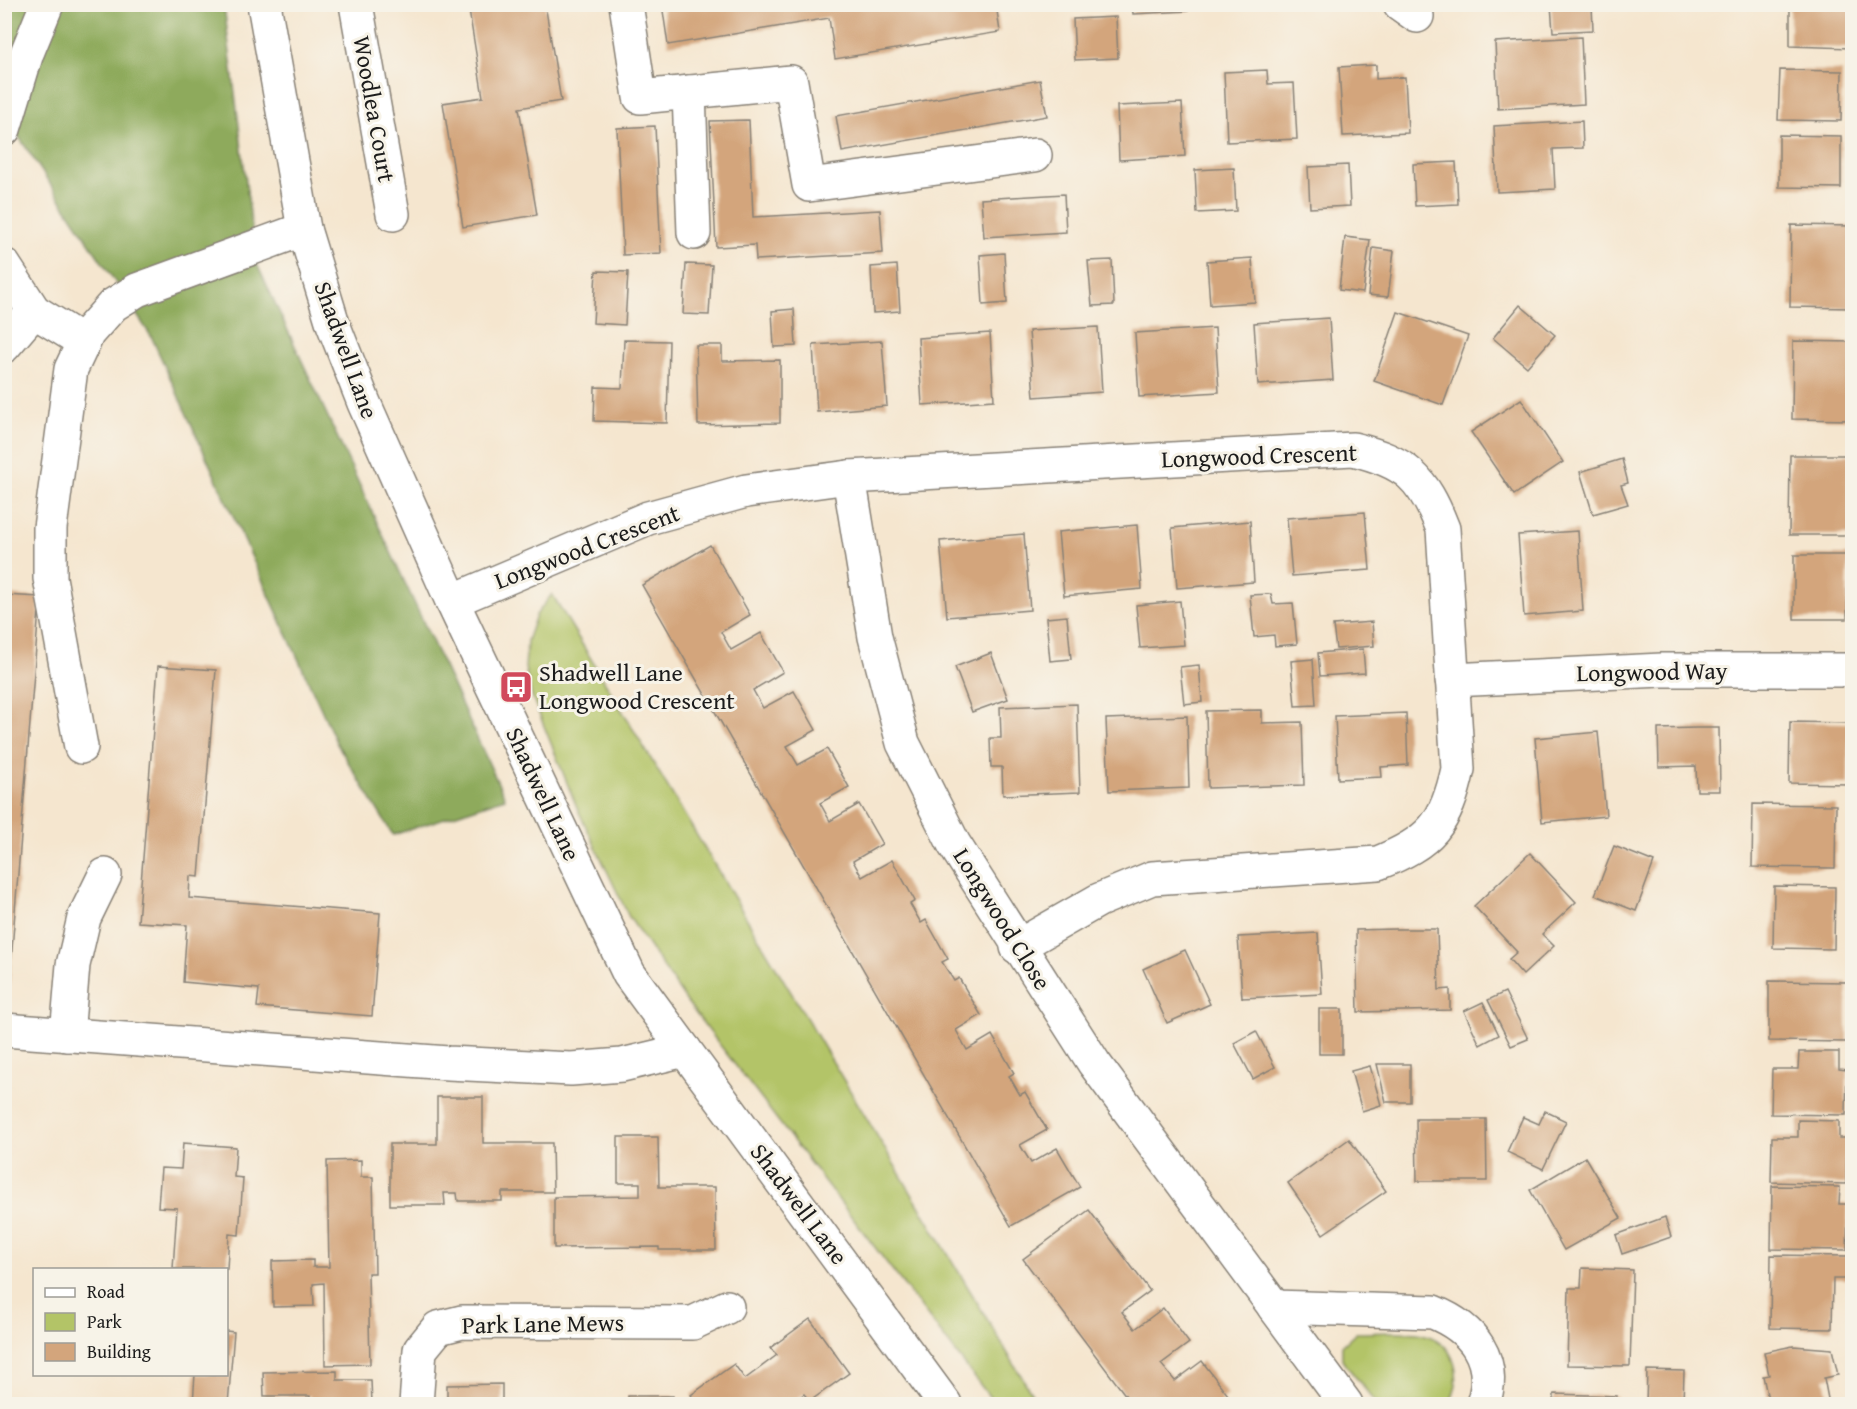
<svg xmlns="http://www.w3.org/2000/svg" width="1857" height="1409" font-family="'Gentium Book Plus',serif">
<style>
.green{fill:#b3c467;stroke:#687042;stroke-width:1.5}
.forest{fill:#8eaa5c;stroke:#55633c;stroke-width:1.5}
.building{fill:#d3a57c}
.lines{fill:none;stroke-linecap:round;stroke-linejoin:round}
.minor-casing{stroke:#888176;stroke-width:36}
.minor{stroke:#fff;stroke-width:33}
.labels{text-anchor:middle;stroke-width:6;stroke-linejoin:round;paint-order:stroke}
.street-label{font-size:24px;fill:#1c1c1c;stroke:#f7f3e8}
.poi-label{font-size:24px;fill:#1c1c1c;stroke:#f7f3e8;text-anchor:start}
</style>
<rect width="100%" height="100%" fill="#f7f3e8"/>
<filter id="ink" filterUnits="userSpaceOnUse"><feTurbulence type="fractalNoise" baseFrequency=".0167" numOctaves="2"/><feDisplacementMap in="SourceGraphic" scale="12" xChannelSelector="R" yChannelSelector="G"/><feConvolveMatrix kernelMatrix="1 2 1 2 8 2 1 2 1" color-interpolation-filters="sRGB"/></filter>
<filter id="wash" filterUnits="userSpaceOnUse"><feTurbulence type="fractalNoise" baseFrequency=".008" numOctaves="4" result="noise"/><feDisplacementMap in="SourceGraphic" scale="24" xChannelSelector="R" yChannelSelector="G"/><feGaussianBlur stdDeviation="1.35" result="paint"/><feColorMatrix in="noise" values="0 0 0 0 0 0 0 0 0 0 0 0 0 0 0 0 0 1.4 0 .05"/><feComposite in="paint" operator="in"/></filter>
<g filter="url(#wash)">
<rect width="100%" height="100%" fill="#f5e6cf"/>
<!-- green -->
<g class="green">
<path d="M552,594L1038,1404H995L687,1002L629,917L578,810L531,694L525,668L527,641L536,615Z"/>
<path d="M1356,1333C1377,1333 1402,1330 1422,1334C1456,1342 1464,1377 1449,1404H1377L1346,1365L1342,1359V1346Z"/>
</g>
<!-- forest -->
<path class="forest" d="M4,5H224L256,262L505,798L393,835L337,744L151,336L5,116Z"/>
<g id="blocks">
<!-- building -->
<g class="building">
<path d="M468,4H545L561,101L519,108L537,215L463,227L443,103L483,97Z"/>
<path d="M662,4H996L1000,32L835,59L829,18L668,45Z"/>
<path d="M1132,4H1188V11L1133,14Z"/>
<path d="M1790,4H1851V48L1790,46Z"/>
<path d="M1551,5H1592L1593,30L1553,32Z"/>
<path d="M1116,17L1118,58L1075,60L1073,19Z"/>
<path d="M1581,37L1584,104L1498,109L1495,42Z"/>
<path d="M1376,65V79L1405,77L1408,133L1343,136L1339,67Z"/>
<path d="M1267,70L1268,84L1294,83L1297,139L1227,142L1224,72Z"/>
<path d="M1780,70L1842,71L1841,121L1778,120Z"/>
<path d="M1040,80L1047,116L842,152L836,116Z"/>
<path d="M1182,103L1185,156L1119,160L1117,106Z"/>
<path d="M749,120L753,217L880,210L883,253L756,260L755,245L716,247L710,121Z"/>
<path d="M1582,121L1583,148L1553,149L1555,189L1497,192L1494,126Z"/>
<path d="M655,126L661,253L623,255L617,128Z"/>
<path d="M1779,135L1841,136V188L1779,187Z"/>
<path d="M1456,162L1458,204L1415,206L1413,164Z"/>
<path d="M1348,165L1350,206L1310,208L1308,167Z"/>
<path d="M1234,168L1236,211L1197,213L1195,170Z"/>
<path d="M1064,194L1066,232L984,237L981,199Z"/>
<path d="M1791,225L1852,226V308L1790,307Z"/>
<path d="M1345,237L1370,240L1363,293L1339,290Z"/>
<path d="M1373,248L1394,251L1388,297L1368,295Z"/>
<path d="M1004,253L1007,303L983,305L980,255Z"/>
<path d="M1252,258L1255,302L1210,305L1207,261Z"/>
<path d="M1112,260L1114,305L1092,306L1088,261Z"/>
<path d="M686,264L712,265L709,315L683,314Z"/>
<path d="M897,265L900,311L873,313L871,267Z"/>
<path d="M596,271L628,272L625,325L593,323Z"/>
<path d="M1520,305L1555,335L1527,367L1493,338Z"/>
<path d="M794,309L796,346L774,347L772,311Z"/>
<path d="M1398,312L1468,336L1443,405L1374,381Z"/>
<path d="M1329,318L1333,380L1258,385L1254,323Z"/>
<path d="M1098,327L1102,392L1034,397L1029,331Z"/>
<path d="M1215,328L1219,392L1139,397L1135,333Z"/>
<path d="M990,333L994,400L922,405L918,338Z"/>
<path d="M624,340L669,341L667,423L594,421L595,387L622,388Z"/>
<path d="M882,341L887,406L817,412L813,345Z"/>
<path d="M1793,341L1852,342V420L1792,419Z"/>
<path d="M696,345H722V361L780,360V423L698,425Z"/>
<path d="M1521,399L1563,462L1514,495L1471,432Z"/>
<path d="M1790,455H1852L1851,535H1789Z"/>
<path d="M1622,459L1628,483L1621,485L1628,504L1593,514L1580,472Z"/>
<path d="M1365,512L1370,570L1292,576L1287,518Z"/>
<path d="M1250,521L1254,582L1177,588L1172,528Z"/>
<path d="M1137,525L1142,589L1064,596L1058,532Z"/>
<path d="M1578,531L1583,611L1524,616L1518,535Z"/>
<path d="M1024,534L1030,610L947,617L940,541Z"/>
<path d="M710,545L750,615L721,632L731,650L761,633L783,672L753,690L763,708L794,691L816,730L787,746L798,765L827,749L849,787L820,803L830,821L859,804L882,844L853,861L862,877L892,860L915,901L910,904L921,923L926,920L948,959L942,962L954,981L959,978L981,1015L956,1030L967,1050L992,1035L1014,1073L1009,1076L1020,1095L1025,1092L1047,1130L1020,1145L1031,1163L1057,1148L1080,1187L1011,1226L642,585Z"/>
<path d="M1794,555H1848L1847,619H1794Z"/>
<path d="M1271,594L1273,604L1293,603L1297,644L1275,646L1274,635L1254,637L1250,595Z"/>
<path d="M4,595L40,597L9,987H4Z"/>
<path d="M1180,601L1184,645L1140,648L1136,605Z"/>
<path d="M1067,616L1071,659L1050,661L1046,618Z"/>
<path d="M1372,622L1374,646L1336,649L1333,625Z"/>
<path d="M1363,649L1365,673L1320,676L1318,653Z"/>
<path d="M991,653L1008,699L972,712L955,667Z"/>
<path d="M1313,659L1316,705L1295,706L1291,661Z"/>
<path d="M1199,665L1202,702L1184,704L1180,667Z"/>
<path d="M158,666L216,670L199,877L190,876L189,898L380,913L372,1016L257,1007L259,989L183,982L187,925L138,922Z"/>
<path d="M1077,704L1080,792L1003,795L1002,767H991L990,738H1001L1000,707Z"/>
<path d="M1262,710V723L1302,722L1304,785L1208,788L1206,711Z"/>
<path d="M1406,713L1408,765L1381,767L1382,777L1338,779L1335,716Z"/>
<path d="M1187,716L1189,788L1109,791L1106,719Z"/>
<path d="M1790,722L1849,723L1848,784L1789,783Z"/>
<path d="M1696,728H1719L1720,791H1697L1696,766L1659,767L1658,729Z"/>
<path d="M1598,732L1606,816L1542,822L1535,738Z"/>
<path d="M1753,804L1836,805L1835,868L1752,867Z"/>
<path d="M1614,846L1654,862L1636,911L1595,895Z"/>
<path d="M1530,853L1576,902L1542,934L1554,946L1523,975L1509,959L1517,952L1474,906Z"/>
<path d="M1774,886L1835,887L1834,949L1773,948Z"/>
<path d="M1397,929H1437L1439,990L1450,989V1010L1358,1012L1356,930Z"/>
<path d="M1318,933L1322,994L1242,998L1238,937Z"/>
<path d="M1185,950L1210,1004L1167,1023L1143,969Z"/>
<path d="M1769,981L1847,982V1042L1769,1041Z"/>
<path d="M1505,992L1528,1039L1511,1046L1488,1000Z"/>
<path d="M1483,1002L1499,1035L1480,1045L1464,1011Z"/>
<rect x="1319" y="1009" width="23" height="45"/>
<path d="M1256,1031L1275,1067L1253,1079L1234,1043Z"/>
<path d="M1799,1052H1839V1069L1847,1070L1846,1115L1771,1114L1772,1069H1798Z"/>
<path d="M1377,1064H1410V1102H1386Z"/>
<path d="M1370,1066L1381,1105L1362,1111L1351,1071Z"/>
<path d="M437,1097H483V1143H552L553,1192H502V1201H458L457,1193H444L445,1205H390V1144H437Z"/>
<path d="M1545,1111L1566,1121L1543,1169L1507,1152L1523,1117L1539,1124Z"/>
<path d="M1416,1119H1486L1487,1181H1417Z"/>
<path d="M1798,1120L1839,1121V1138H1847L1846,1184L1771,1182L1772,1137H1798Z"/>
<path d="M618,1137H658L659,1187H715L716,1250H659V1247L554,1248V1197L640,1196V1183H618Z"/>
<path d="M1349,1139L1386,1191L1323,1234L1288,1183Z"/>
<path d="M183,1143L236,1147L234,1177L243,1178L239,1235L229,1234L227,1269H173L177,1208L158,1207L161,1168L181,1169Z"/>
<path d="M1585,1157L1621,1218L1564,1250L1530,1190Z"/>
<path d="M361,1160V1177H373L375,1273H368L370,1364L325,1365L324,1283L313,1284L314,1306L273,1307L272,1261L313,1260V1267H329L327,1161Z"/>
<path d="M1772,1186L1840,1187L1839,1204H1848L1847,1250L1771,1249Z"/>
<path d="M1089,1210L1150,1291L1122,1312L1135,1329L1163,1308L1189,1343L1161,1364L1175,1381L1202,1361L1228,1395L1221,1400L1224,1404H1132L1023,1259Z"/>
<path d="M1665,1217L1671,1237L1622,1254L1616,1235Z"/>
<path d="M1771,1255L1848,1256L1847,1279H1833L1832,1329L1770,1328Z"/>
<path d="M1582,1268L1633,1270L1630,1366L1567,1365L1569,1288H1581Z"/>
<path d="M810,1319L849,1373L810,1401L804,1394L790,1404H698L691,1395L734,1364L745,1379L777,1355L770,1348Z"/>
<path d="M226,1331L234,1332L228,1404H193L195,1374H226Z"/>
<path d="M1793,1346L1832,1349L1838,1375L1824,1378L1829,1404H1769L1763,1376L1769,1375L1764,1352Z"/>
<path d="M1647,1370L1684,1371L1683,1404H1646Z"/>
<path d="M337,1371V1380H371L372,1404H310V1396H264L263,1372Z"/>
<path d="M502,1384V1404H447V1385Z"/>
<path d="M1554,1394L1617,1396L1616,1404H1554Z"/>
<path d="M628,1396H673V1404H557L628,1402Z"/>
</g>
</g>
</g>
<g filter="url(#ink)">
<use href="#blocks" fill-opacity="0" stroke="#888176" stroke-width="1.5"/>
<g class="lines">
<!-- minor casing -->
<g class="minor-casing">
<g id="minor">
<path d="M264,4L304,229L333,324L364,403L452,601L629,974L945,1404"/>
<path d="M356,4L393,214"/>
<path d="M626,4L640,97L791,82L809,185L1035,155"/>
<path d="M1400,4L1417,16"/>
<path d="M689,92L694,233"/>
<path d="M4,129L27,53L47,4"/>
<path d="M4,265L34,311L84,342"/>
<path d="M4,346L34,311"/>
<path d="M849,477L875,637L903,743L954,844L1094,1063L1346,1404"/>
<path d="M452,601L648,518L746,491L849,477L1353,449C1406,462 1423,477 1443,529L1458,769C1446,824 1431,842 1378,863L1152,878L1099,900L1017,947"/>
<path d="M1452,680L1662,670H1852"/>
<path d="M81,747L50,578V528L71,369L88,333L113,305L137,290L304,229"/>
<path d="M4,1030L448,1063L571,1069L622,1065L685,1050"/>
<path d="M67,1035L73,965L84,918L105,875"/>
<path d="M1274,1307L1433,1312C1473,1328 1498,1360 1483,1404"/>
<path d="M416,1404L420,1350L438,1328L462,1322L693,1323L727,1307"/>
</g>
</g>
<!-- minor -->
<use href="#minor" class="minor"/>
</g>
</g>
<!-- icons -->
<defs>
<g id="bus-square" transform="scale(1.725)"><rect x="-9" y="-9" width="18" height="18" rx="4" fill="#d1495b" stroke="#f7f3e8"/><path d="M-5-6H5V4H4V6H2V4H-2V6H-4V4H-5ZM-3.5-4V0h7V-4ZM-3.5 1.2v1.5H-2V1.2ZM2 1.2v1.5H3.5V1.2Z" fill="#fff"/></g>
</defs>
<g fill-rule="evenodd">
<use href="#bus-square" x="516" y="687"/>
</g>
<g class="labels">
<!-- street labels -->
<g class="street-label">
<text transform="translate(374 109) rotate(80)" y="8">Woodlea Court</text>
<text transform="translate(346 350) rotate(70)" y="8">Shadwell Lane</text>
<text transform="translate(1259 456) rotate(-2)" y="8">Longwood Crescent</text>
<text transform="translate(587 547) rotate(-21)" y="8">Longwood Crescent</text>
<text transform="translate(1652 672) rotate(-1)" y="8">Longwood Way</text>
<text transform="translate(543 794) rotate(65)" y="8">Shadwell Lane</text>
<text transform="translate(1002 919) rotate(58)" y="8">Longwood Close</text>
<text transform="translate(799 1204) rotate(53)" y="8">Shadwell Lane</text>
<text transform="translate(543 1324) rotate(-1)" y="8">Park Lane Mews</text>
</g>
<!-- poi labels -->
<g class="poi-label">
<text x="539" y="681">Shadwell Lane<tspan x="539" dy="28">Longwood Crescent</tspan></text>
</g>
</g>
<!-- margin -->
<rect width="1857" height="1409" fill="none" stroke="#f7f3e8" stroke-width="24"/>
<!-- legend -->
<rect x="33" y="1268" width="195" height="108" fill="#f7f3e8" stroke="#9f9d96" stroke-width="1.5"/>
<rect x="45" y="1288" width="30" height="9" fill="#ffffff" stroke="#9f9d96" stroke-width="1.5"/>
<text x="87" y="1298" font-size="18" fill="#1c1c1c">Road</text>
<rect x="45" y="1313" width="30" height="18" fill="#b3c467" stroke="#9f9d96" stroke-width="1.5"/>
<text x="87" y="1328" font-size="18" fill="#1c1c1c">Park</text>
<rect x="45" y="1343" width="30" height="18" fill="#d3a57c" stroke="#9f9d96" stroke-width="1.5"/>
<text x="87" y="1358" font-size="18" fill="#1c1c1c">Building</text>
</svg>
